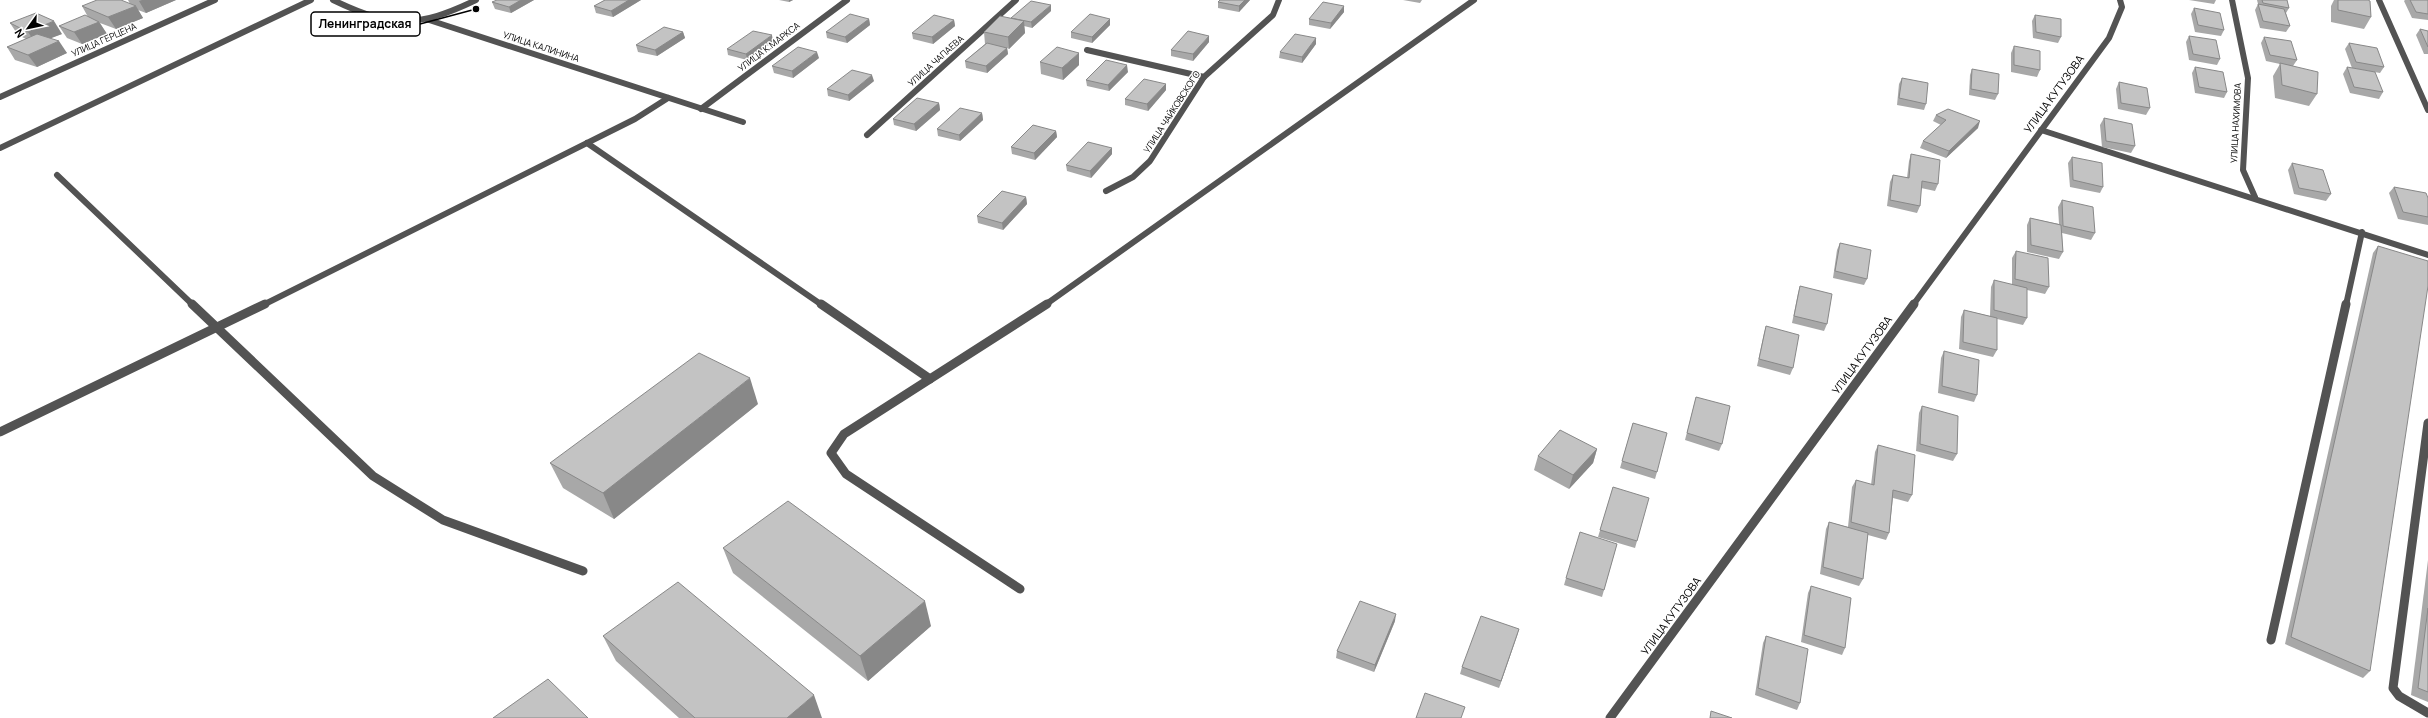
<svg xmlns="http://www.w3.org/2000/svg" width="2428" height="718" font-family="Manrope,sans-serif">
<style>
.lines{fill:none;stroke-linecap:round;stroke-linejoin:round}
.service-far1{stroke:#535353;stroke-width:6}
.service{stroke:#535353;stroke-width:9}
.minor-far1{stroke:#535353;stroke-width:6}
.minor{stroke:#535353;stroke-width:9}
.tertiary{stroke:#535353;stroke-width:6}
.wall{fill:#a8a8a8}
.shaded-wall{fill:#888}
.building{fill:#c3c3c3;stroke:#888}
.labels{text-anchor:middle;stroke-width:3;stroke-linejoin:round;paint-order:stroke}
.far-street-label{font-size:9px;fill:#000;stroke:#fff}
.street-label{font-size:11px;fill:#000;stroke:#fff}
.leader{fill:none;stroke:#000;stroke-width:1.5}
.callout-dot{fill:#000;stroke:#fff;stroke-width:1.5}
.callout{fill:#fff;stroke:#000;stroke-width:1.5}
.callout-label{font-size:12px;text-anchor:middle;font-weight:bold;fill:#000}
</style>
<rect width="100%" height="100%" fill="#fff"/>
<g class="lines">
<!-- service-far1 -->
<g class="service-far1">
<path d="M1087,50L1204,77"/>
<path d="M587,143L822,305"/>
<path d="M0,148L311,0"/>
<path d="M57,175L193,305"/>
<path d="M263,305L635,119L668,98"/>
<path d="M1045,305L1474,0"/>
<path d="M2346,305L2362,232"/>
</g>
<!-- service -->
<g class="service">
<path d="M192,304L373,476L443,520L583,571"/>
<path d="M821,304L930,379"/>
<path d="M2428,423L2393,688L2399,696L2428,713"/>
<path d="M0,432L265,304"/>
<path d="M1020,589L846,474L831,453L844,434L1047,304"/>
<path d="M2271,640L2346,304"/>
</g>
<!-- minor-far1 -->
<g class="minor-far1">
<path d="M2232,0L2248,78L2243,170L2255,197"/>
<path d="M2379,0L2428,110"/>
<path d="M426,19L743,122"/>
<path d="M0,97L215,0"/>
<path d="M701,109L847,0"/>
<path d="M2041,130L2428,255"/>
<path d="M867,135L1016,0"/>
<path d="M1106,191L1133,177L1150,161L1204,77L1273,15L1279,0"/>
<path d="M1913,305L2109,38L2122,7L2120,0"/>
</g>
<!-- minor -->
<path class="minor" d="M1610,718L1914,304"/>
<!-- tertiary -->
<path class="tertiary" d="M333,0C391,28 418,28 476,0"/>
</g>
<!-- wall -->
<g class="wall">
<path d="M128,0H176L146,13L138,10L143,18L116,29L100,23L107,34L82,44L67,38L59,26L88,17L82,6L130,4Z"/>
<path d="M534,0L511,13L495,9L492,2Z"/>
<path d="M605,0H641L613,17L596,13L594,6Z"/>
<path d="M779,0H793L789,2Z"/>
<path d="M1220,0H1250L1239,12L1218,8V2Z"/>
<path d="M1403,0H1422L1420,3Z"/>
<path d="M2189,0H2216L2214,4Z"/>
<path d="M2257,0H2287L2289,8L2286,13L2290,26L2286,32L2260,28L2255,10L2258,4Z"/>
<path d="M2334,0H2368L2371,17L2364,29L2331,22V6Z"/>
<path d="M2404,0H2428V20L2412,18L2404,1L2405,0Z"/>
<path d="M1344,6V12L1330,29L1309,25V19Z"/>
<path d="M2194,8L2224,30L2221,36L2195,32L2191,14Z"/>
<path d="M1051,11L1032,28L1024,26L1025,33L1009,49L1007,48L1008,54L987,73L966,68L965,61L985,44L984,32L1011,18Z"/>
<path d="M2035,15L2061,37L2058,43L2033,38L2032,21Z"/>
<path d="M869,19L870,25L847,43L827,38L826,32Z"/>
<path d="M1110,19V25L1092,43L1071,38V32Z"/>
<path d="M954,20L955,26L933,44L913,39L912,33Z"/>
<path d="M10,23L62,34L50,38L67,53L37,67L15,60L7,47L26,39L18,35Z"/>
<path d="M2420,29L2428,31V54H2424L2416,35Z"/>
<path d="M683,32L685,38L657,56L638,52L636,45Z"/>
<path d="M2189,36L2220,59L2217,65L2189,60L2186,42Z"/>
<path d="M2264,37L2297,60L2293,66L2317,94L2309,106L2275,98L2273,76L2280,64L2266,61L2261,43Z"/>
<path d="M773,42L747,60L728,55L727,49Z"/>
<path d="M1209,42L1193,61L1171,56V50Z"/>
<path d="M2349,43L2384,67L2380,73L2352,68L2345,49Z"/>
<path d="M1316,44L1302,63L1279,58L1280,52Z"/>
<path d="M2014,46L2040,70L2037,77L2011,72V53Z"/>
<path d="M819,58L793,78L774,73L772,66Z"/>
<path d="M1040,62L1079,65L1063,80L1041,74Z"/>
<path d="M2195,67L2227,92L2224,98L2195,93L2192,73Z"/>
<path d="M2347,67L2383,92L2379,99L2350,93L2343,74Z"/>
<path d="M1972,69L1998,94L1995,100L1969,95L1970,75Z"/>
<path d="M1128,72L1109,91L1087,86L1086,80Z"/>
<path d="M1902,78L1926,104L1924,110L1897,105L1899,84Z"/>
<path d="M874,81L849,101L828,96L827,89Z"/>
<path d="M2119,82L2150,108L2146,115L2118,109L2116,89Z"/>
<path d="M1166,84V90L1148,111L1125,105V99Z"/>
<path d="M939,103L940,110L916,131L894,125L893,119Z"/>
<path d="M982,113L983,120L960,141L938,136L937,129Z"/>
<path d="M1936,115L1978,128L1946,158L1920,148L1923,141L1941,125L1933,121Z"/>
<path d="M2104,118L2135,146L2131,153L2102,147L2100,125Z"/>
<path d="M1056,131L1057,137L1035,160L1012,154L1011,147Z"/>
<path d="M1112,148V154L1091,178L1067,171L1066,165Z"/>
<path d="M1911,154L1938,184L1935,191L1921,188L1920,206L1917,213L1887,206L1890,182L1893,175L1907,178L1909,161Z"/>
<path d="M2072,157L2103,187L2100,193L2070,187L2068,163Z"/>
<path d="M2292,163L2331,194L2326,201L2294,194L2288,170Z"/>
<path d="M2394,187L2428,198V225L2398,219L2389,193Z"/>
<path d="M1026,197L1027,204L1003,230L978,223L977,216Z"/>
<path d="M2062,200L2095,233L2091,240L2062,233L2063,252L2059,259L2027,252V225L2030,218L2059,224L2058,207Z"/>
<path d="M1840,243L1867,279L1864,285L1833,278L1837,250Z"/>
<path d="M2378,246L2370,671L2363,678L2285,644L2373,253Z"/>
<path d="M2016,251L2049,287L2045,294L2027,290V318L2023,325L1997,319V350L1993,357L1959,349L1961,317L1964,310L1990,316L1991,287L1994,280L2012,285V258Z"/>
<path d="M1800,286L1827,324L1824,331L1792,323L1798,293Z"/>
<path d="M1766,326L1793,368L1790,375L1757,366L1764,333Z"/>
<path d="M1944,351L1977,395L1974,402L1938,393L1941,358Z"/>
<path d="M1696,397L1722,444L1719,451L1685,440Z"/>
<path d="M758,404L614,519L563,488L550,463Z"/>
<path d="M1922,406L1957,454L1953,461L1916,451L1919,413Z"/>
<path d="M1633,423L1657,472L1655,479L1620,468Z"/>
<path d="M1878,445L1912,495L1908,502L1893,498L1889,533L1886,540L1868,535L1863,579L1859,586L1820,574L1826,529L1829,522L1848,527L1852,487L1856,480L1871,485L1875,452Z"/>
<path d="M1597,449L1593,463L1569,489L1534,470L1538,456Z"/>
<path d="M1613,487L1637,541L1635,548L1598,537Z"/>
<path d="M1617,544L1602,597L1564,585L1566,578Z"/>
<path d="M723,548L931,626L868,681L733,573Z"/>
<path d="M2428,560V702L2411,695Z"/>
<path d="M1811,586L1845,648L1842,655L1801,642L1808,593Z"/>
<path d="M1395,621L1374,672L1336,658L1337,651Z"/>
<path d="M1519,629L1499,688L1460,674L1462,667Z"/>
<path d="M603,636L822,718H679L616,661Z"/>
<path d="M1766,636L1800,703L1797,710L1755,695L1763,643Z"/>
</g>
<!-- shaded-wall -->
<g class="shaded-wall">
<path d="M142,0H176L146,13L139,1Z"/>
<path d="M521,0H534L511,13L509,7Z"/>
<path d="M629,0H641L613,17L611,11Z"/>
<path d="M789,0H793L789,2Z"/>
<path d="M1245,0H1250L1239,12V6Z"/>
<path d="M1051,5V11L1032,28L1031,22Z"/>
<path d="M136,6L143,18L116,29L108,17Z"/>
<path d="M1344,6V12L1330,29L1331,23Z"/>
<path d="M869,19L870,25L847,43L845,37Z"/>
<path d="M1110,19V25L1092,43V37Z"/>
<path d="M954,20L955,26L933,44L932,37Z"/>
<path d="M54,21L62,34L36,44L28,32Z"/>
<path d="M1024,21L1025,33L1009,49L1008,37Z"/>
<path d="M99,22L107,34L82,44L74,32Z"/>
<path d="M683,32L685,38L657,56L655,50Z"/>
<path d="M772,35L773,42L747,60L746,54Z"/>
<path d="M1209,36V42L1193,61V54Z"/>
<path d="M1316,38V44L1302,63V57Z"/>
<path d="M59,41L67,53L37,67L28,55Z"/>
<path d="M1007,48L1008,54L987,73L986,66Z"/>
<path d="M817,52L819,58L793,78L792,71Z"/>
<path d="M1079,53V65L1063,80L1062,68Z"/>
<path d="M1127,65L1128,72L1109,91L1108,85Z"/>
<path d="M872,75L874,81L849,101L848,95Z"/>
<path d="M1166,84V90L1148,111L1147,104Z"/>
<path d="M939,103L940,110L916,131L914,124Z"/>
<path d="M982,113L983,120L960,141L959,135Z"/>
<path d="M1980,121L1978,128L1946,158L1949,151Z"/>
<path d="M1056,131L1057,137L1035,160L1034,153Z"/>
<path d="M1112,148V154L1091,178L1090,171Z"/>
<path d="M1026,197L1027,204L1003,230L1002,223Z"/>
<path d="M750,378L758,404L614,519L603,493Z"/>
<path d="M1597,449L1593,463L1569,489L1573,475Z"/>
<path d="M925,601L931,626L868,681L860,656Z"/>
<path d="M1396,614L1395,621L1374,672L1375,665Z"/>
<path d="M1519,629L1517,636L1499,688L1501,681Z"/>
<path d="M814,695L822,718H787Z"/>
</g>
<!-- building -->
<g class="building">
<path d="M97,0H121L136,6L108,17L82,6Z"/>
<path d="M497,0H521L509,7L492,2Z"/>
<path d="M605,0H629L611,11L594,6Z"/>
<path d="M1220,0H1245L1239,6L1218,2Z"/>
<path d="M2262,0H2287L2289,8L2263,3Z"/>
<path d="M2338,0H2368L2370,1L2371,17L2338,10Z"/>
<path d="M2410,0H2428V14L2416,12Z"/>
<path d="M1031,1L1051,5L1031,22L1011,18Z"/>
<path d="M1323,2L1344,6L1331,23L1309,19Z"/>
<path d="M2258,4L2284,9L2290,26L2263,21Z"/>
<path d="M2194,8L2220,13L2224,30L2198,25Z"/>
<path d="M36,13L54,21L28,32L10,23Z"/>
<path d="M850,14L869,19L845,37L826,32Z"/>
<path d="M1090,14L1110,19L1092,37L1071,32Z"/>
<path d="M85,15L99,22L74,32L59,26Z"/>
<path d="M934,15L954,20L932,37L912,33Z"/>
<path d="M2035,15L2061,19V37L2036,32Z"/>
<path d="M1000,16L1024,21L1008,37L984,32Z"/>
<path d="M664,27L683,32L655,50L636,45Z"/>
<path d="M2420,29L2428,31V47Z"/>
<path d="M753,31L772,35L746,54L727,49Z"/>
<path d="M1188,31L1209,36L1193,54L1171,50Z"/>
<path d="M37,34L59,41L28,55L7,47Z"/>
<path d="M1295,34L1316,38L1302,57L1280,52Z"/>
<path d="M2189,36L2216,40L2220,59L2193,54Z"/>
<path d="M2264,37L2291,41L2297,60L2270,55Z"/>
<path d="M987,43L1007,48L986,66L965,61Z"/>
<path d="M2349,43L2377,48L2384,67L2356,62Z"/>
<path d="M2014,46L2040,51V70L2014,65Z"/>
<path d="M798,47L817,52L792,71L772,66Z"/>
<path d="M1057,47L1079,53L1062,68L1040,62Z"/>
<path d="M1106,60L1127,65L1108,85L1086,80Z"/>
<path d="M2280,63L2318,72L2317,94L2282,85Z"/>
<path d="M2195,67L2223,72L2227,92L2199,87Z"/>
<path d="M2347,67L2375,72L2383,92L2354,87Z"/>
<path d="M1972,69L1999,74L1998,94L1971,89Z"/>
<path d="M852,70L872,75L848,95L827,89Z"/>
<path d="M1902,78L1928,83L1926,104L1899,98Z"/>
<path d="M1144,79L1166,84L1147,104L1125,99Z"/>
<path d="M2119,82L2147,88L2150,108L2121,103Z"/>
<path d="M917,98L939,103L914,124L893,119Z"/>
<path d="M960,108L982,113L959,135L937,129Z"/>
<path d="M1948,109L1980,121L1949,151L1923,141L1946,120L1936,115Z"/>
<path d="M2104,118L2132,124L2135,146L2106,141Z"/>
<path d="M1033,125L1056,131L1034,153L1011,147Z"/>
<path d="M1088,142L1112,148L1090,171L1066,165Z"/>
<path d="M1911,154L1940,160L1938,184L1922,181L1920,206L1890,200L1893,175L1909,178Z"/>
<path d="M2072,157L2102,163L2103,187L2073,180Z"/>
<path d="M2292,163L2323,170L2331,194L2299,188Z"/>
<path d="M2394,187L2426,193L2428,198V217L2403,212Z"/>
<path d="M1002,191L1026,197L1002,223L977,216Z"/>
<path d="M2062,200L2093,207L2095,233L2063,226Z"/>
<path d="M2030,218L2061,225L2063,252L2031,245Z"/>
<path d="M1840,243L1871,250L1867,279L1835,271Z"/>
<path d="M2378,246L2428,261V286L2370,671L2291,637Z"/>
<path d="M2016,251L2048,258L2049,287L2015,279Z"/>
<path d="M1994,280L2027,288V318L1994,310Z"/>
<path d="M1800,286L1832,294L1827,324L1794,316Z"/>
<path d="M1964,310L1997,318V350L1963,342Z"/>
<path d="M1766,326L1799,335L1793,368L1759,359Z"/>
<path d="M1944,351L1979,360L1977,395L1942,386Z"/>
<path d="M699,353L750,378L603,493L550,463Z"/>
<path d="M1696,397L1730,406L1722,444L1687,433Z"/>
<path d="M1922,406L1958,416L1957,454L1920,444Z"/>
<path d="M1633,423L1667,433L1657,472L1622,461Z"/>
<path d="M1560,430L1597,449L1573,475L1538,456Z"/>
<path d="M1878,445L1915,455L1912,495L1893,490L1889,533L1851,522L1856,480L1874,485Z"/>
<path d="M1613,487L1649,498L1637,541L1600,530Z"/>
<path d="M788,501L925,601L860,656L723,548Z"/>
<path d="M1829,522L1868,533L1863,579L1823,567Z"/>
<path d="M1580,532L1617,544L1604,590L1566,578Z"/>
<path d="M678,582L814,695L787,718H695L603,636Z"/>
<path d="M1811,586L1851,598L1845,648L1804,635Z"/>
<path d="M1360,601L1396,614L1375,665L1337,651Z"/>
<path d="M2428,608V692L2418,688Z"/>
<path d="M1481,616L1519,629L1501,681L1462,667Z"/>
<path d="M1766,636L1808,649L1800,703L1758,688Z"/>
<path d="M548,679L588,718H493Z"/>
<path d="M1425,693L1465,707L1461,718H1416Z"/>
<path d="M1711,711L1732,718H1710Z"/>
</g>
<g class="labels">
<!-- far-street labels -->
<g class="far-street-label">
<text transform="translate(104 40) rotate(-24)" y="3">УЛИЦА ГЕРЦЕНА</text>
<text transform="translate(541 47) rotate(18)" y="3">УЛИЦА КАЛИНИНА</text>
<text transform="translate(769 47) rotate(-37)" y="3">УЛИЦА К.МАРКСА</text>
<text transform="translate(936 61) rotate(-42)" y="3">УЛИЦА ЧАПАЕВА</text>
<text transform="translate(1172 112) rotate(-57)" y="3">УЛИЦА ЧАЙКОВСКОГО</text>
<text transform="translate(2236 123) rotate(-87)" y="3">УЛИЦА НАХИМОВА</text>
</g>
<!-- street labels -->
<g class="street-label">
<text transform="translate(2054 94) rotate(-54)" y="4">УЛИЦА КУТУЗОВА</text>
<text transform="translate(1862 355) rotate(-54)" y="4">УЛИЦА КУТУЗОВА</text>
<text transform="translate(1671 616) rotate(-54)" y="4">УЛИЦА КУТУЗОВА</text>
</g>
</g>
<!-- callouts -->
<path class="leader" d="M476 9L420 24"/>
<circle class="callout-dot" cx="476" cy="9" r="4"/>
<rect class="callout" x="311" y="12" width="109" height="24" rx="4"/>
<g class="callout-label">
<text x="365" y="28">Ленинградская</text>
</g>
<!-- north arrow -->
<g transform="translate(28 28) rotate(237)" stroke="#ffffff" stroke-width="3" paint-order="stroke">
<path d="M0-3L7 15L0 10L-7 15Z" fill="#000000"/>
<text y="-6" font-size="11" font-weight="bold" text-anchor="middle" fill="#000000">N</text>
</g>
</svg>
